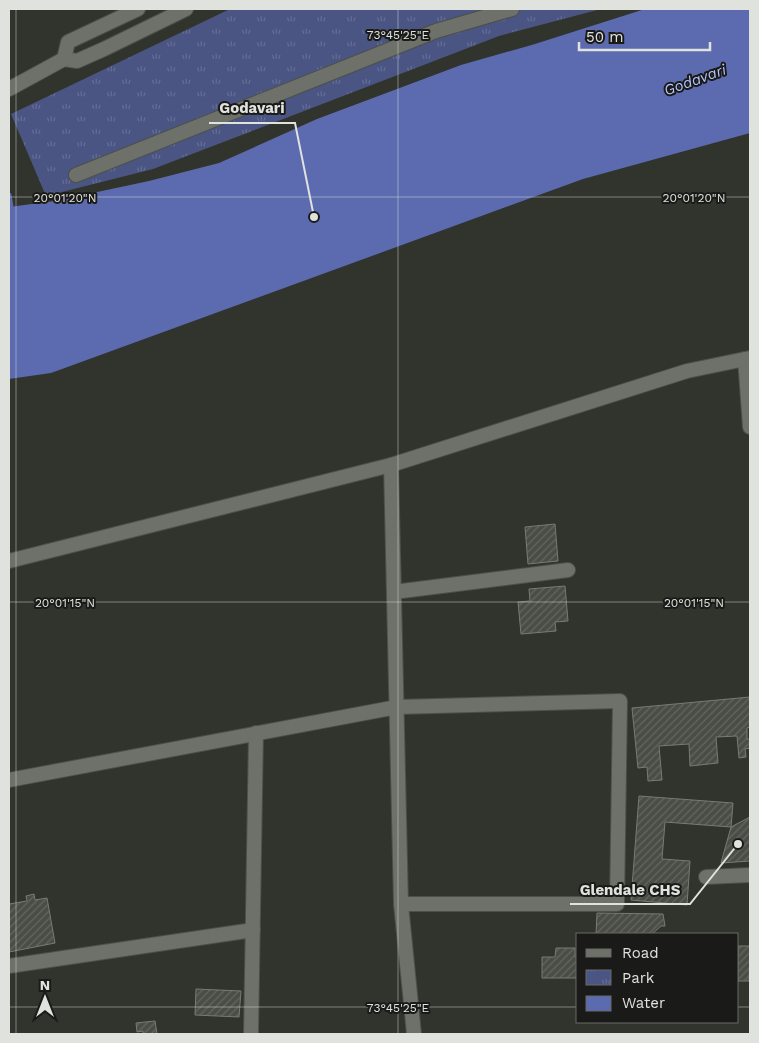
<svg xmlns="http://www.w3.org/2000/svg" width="759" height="1043" font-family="'Work Sans',sans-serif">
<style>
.park{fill:url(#park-tufts)}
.water{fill:#5c6bb0}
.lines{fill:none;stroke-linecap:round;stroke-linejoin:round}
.stream{stroke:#5c6bb0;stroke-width:5}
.building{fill:url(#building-hatch);stroke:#787b73}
.pedestrian-casing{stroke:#4d4f49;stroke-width:16}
.minor-casing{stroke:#4d4f49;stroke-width:16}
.tertiary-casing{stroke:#4d4f49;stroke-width:16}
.pedestrian{stroke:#6d7169;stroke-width:14}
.minor{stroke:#6d7169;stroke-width:14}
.tertiary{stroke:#6d7169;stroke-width:14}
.ticks{fill:none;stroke:#e0e2dd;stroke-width:1;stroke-opacity:0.45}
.labels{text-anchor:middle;stroke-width:4;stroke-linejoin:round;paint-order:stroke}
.water-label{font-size:15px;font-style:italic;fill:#b4c4fe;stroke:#1a1b18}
.ticks-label{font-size:12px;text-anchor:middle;fill:#e0e2dd;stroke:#1a1b18;stroke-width:4;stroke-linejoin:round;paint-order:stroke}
.leader{fill:none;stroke:#e0e2dd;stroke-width:2}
.callout-dot{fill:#e0e2dd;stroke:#1a1b18;stroke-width:2}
.callout-label{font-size:15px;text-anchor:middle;font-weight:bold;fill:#e0e2dd;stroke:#1a1b18;stroke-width:4;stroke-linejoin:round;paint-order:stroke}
</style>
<defs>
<pattern id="park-tufts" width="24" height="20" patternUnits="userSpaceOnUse" patternTransform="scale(1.25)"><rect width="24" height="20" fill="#4a5584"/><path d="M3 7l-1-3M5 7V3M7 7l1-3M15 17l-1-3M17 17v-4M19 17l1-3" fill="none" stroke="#646d95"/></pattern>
<pattern id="building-hatch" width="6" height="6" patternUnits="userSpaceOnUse" patternTransform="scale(1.25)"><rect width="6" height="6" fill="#4a4d45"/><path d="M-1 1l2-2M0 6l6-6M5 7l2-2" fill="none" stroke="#64665f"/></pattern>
</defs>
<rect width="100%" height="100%" fill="#31342d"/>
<!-- park -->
<path class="park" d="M230,9H601L499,36L153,169L46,196L11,114Z"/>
<!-- water -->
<path class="water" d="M645,9H750V133L583,179L51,373L9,379V207L55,201L149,181L219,163L317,119L461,65L535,44Z"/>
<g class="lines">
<!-- stream -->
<path class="stream" d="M9,195L11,207"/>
</g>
<!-- building -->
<g class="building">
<path d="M555,524L558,561L528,564L525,527Z"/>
<path d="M565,586L568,621L555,622L556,631L521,634L518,602L530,601L529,589Z"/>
<path d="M750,697V727L747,728V739H750V748L745,749L746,757L739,758L737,736L716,737L718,763L690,766L689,744L659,746L662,780L648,781L647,767L638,768L632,708Z"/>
<path d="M639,796L733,803L731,827L665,822L662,859L690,861L687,905L631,900Z"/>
<path d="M750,817V861L721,863L731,827Z"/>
<path d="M34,894L35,900L47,898L55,943L9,952V904L27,901L26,896Z"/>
<path d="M597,913L663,914L665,926H661L652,934H596Z"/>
<path d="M738,946H750L749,981H738Z"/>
<path d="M556,948H575V957H578V978H542V957H555Z"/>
<path d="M196,989L241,991L239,1017L195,1015Z"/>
<path d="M155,1021L157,1034H143V1031L137,1032L136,1023Z"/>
</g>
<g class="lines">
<!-- pedestrian casing -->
<g class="pedestrian-casing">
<path id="pedestrian" d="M76,175L436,31L512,9"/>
</g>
<!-- minor casing -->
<g class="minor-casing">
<g id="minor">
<path d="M745,359L750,427"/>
<path d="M391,465L687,371L750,358"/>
<path d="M9,561L391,465L401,904L414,1034"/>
<path d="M394,592L568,570"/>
<path d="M9,780L397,707L620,701L617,904H401"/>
<path d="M706,877L750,875"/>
<path d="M9,966L253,930"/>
<path d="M251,1034L256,733"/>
</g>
</g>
<!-- tertiary casing -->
<g class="tertiary-casing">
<g id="tertiary">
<path d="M64,59L77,61L104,49L186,9"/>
<path d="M64,59L68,42L138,9"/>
<path d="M9,89L64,59"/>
</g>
</g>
<!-- pedestrian -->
<use href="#pedestrian" class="pedestrian"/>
<!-- minor -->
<use href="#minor" class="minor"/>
<!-- tertiary -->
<use href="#tertiary" class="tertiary"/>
</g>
<!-- ticks -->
<path class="ticks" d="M16,9V1034M398,9V1034M9,197H750M9,602H750M9,1007H578M738,1007H750"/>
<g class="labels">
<!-- water labels -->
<g class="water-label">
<text transform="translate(695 80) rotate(-20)" y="5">Godavari</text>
</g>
</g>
<g class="ticks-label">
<text x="398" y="39">73°45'25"E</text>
<text x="65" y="202">20°01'20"N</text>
<text x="694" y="202">20°01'20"N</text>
<text x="65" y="607">20°01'15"N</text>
<text x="694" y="607">20°01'15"N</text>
<text x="398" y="1012">73°45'25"E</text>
</g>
<!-- callouts -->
<path class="leader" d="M314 217L295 123H209M738 844L690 904H570"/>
<g class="callout-dot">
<circle cx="314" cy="217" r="5"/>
<circle cx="738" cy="844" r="5"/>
</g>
<g class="callout-label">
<text x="252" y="113">Godavari</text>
<text x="630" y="895">Glendale CHS</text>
</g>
<!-- border -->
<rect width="759" height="1043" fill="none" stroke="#e0e2dd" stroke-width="20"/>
<!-- legend -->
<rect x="576" y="933" width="162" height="90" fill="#1a1b18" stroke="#696b67"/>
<rect x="586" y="949" width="25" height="8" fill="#6d7169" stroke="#696b67"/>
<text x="622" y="958" font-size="15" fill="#e0e2dd">Road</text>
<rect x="586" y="970" width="25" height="15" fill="url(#park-tufts)" stroke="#696b67"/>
<text x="622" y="983" font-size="15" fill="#e0e2dd">Park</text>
<rect x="586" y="996" width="25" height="15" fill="#5c6bb0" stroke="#696b67"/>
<text x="622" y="1008" font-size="15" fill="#e0e2dd">Water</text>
<!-- north arrow -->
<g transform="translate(45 998)" stroke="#1a1b18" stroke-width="4" paint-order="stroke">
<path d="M0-4L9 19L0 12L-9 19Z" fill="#e0e2dd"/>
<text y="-8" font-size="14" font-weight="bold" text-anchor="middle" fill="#e0e2dd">N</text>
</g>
<!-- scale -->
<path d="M579 42v8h131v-8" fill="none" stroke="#e0e2dd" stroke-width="2.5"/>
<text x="586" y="42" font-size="15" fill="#e0e2dd" stroke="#1a1b18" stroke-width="4" paint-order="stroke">50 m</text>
</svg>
